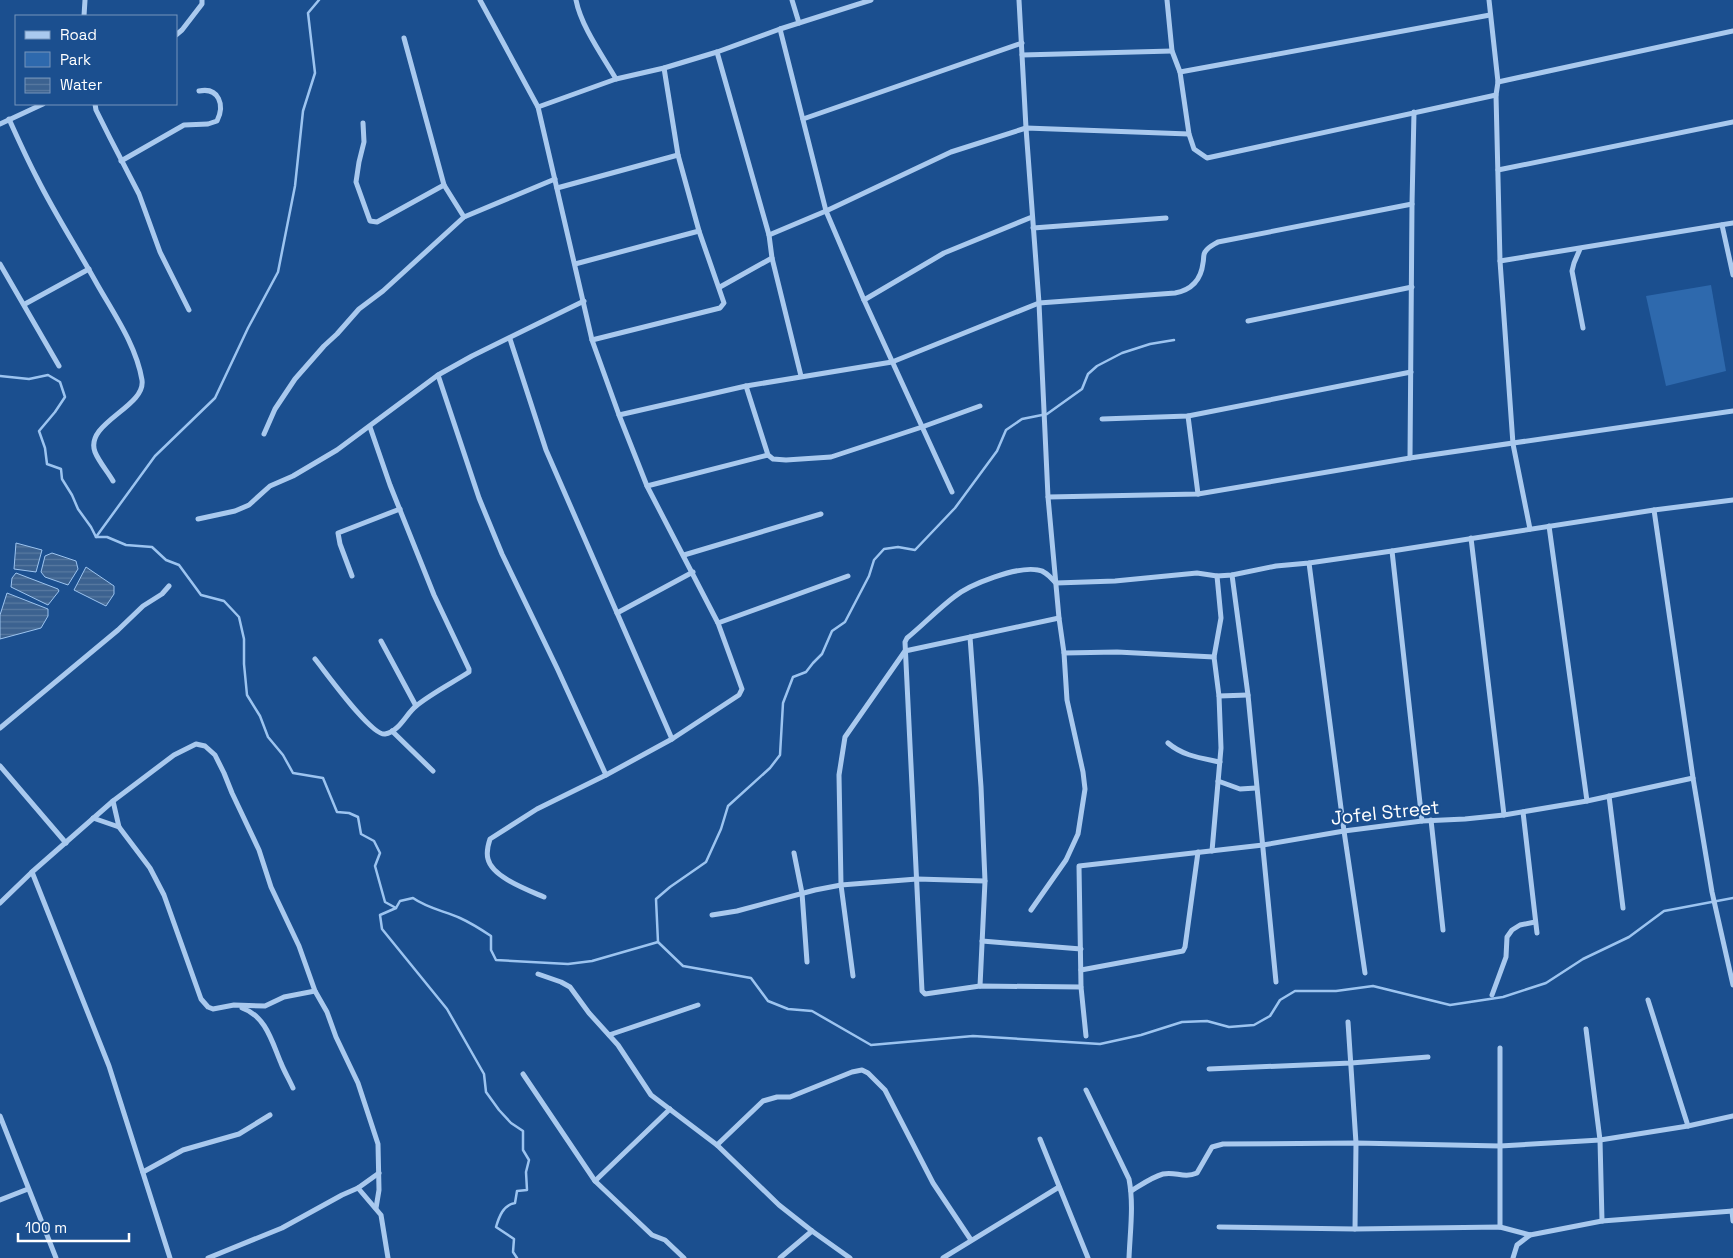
<svg xmlns="http://www.w3.org/2000/svg" width="1733" height="1258" font-family="'Space Grotesk',sans-serif">
<style>
.green{fill:#2e69ad}
.water{fill:url(#water-rules);stroke:#9cc4f0}
.lines{fill:none;stroke-linecap:round;stroke-linejoin:round}
.stream{stroke:#9cc4f0;stroke-width:2.5}
.minor{stroke:#a9c9ee;stroke-width:5}
.labels{text-anchor:middle;stroke-width:4;stroke-linejoin:round;paint-order:stroke}
.street-label{font-size:19px;fill:#fff;stroke:#1b4f8f}
</style>
<defs>
<pattern id="water-rules" width="6" height="5" patternUnits="userSpaceOnUse" patternTransform="scale(1.25)"><rect width="6" height="5" fill="#3c6290"/><path d="M0 2.5h6" fill="none" stroke="#597aa1"/></pattern>
</defs>
<rect width="100%" height="100%" fill="#1b4f8f"/>
<!-- green -->
<path class="green" d="M1711,285L1726,371L1666,386L1646,296Z"/>
<!-- water -->
<g class="water">
<path d="M16,543L42,550L36,572L14,569Z"/>
<path d="M52,553L76,561L78,569L68,585L45,577L41,572L45,556Z"/>
<path d="M86,567L114,586V594L106,606L74,590Z"/>
<path d="M16,573L58,589L59,591L48,605L11,587L12,578Z"/>
<path d="M7,593L48,609V616L41,628L0,639V615Z"/>
</g>
<g class="lines">
<!-- stream -->
<g class="stream">
<path d="M1174,340L1150,344L1122,353L1097,366L1088,374L1082,389L1047,414L1022,419L1006,430L997,451L955,508L915,550L898,547L884,549L874,560L869,576L845,622L832,631L822,654L813,663L806,672L793,677L783,703L780,755L770,768L728,806L721,829L706,862L670,887L656,899L658,942L683,966L751,978L768,1001L788,1009L812,1011L871,1045L973,1036L1100,1044L1141,1035L1182,1022L1207,1021L1229,1027L1254,1025L1270,1016L1280,1000L1295,991H1336L1373,986L1450,1005L1503,997L1546,983L1583,959L1629,937L1664,911L1733,898"/>
<path d="M0,376L29,379L48,375L60,382L65,397L55,412L39,431L45,448L47,464L61,469L62,479L72,495L78,509L91,527L96,537H107L126,545L152,547L166,560L179,565L201,595L224,601L239,617L244,639V664L247,695L260,716L268,737L283,755L293,773L323,778L337,812L349,813L358,817L361,834L374,841L380,853L375,866L385,902L396,908"/>
<path d="M96,537L155,456L215,398L248,328L278,272L295,186L303,111L315,73L308,13L319,0"/>
<path d="M517,1258L513,1252L514,1239L496,1227C499,1217 503,1205 515,1203L517,1191L527,1190L526,1172L529,1160L523,1150V1131L511,1123L499,1110L486,1092L484,1074L447,1009L382,929L380,915L396,908L400,901L413,898C427,908 444,911 460,918C471,923 482,930 491,936V950L496,960L568,964L592,961L658,942"/>
</g>
<!-- minor -->
<g class="minor">
<path d="M480,0L538,107L592,340L619,415L647,486L718,623L742,689L739,695L672,739L606,775L537,809L490,839C488,845 486,852 488,859C492,877 528,890 544,897"/>
<path d="M576,0C581,26 602,55 616,79"/>
<path d="M792,0L799,23"/>
<path d="M1019,0L1026,128L1039,303L1048,497L1059,618L1064,653L1067,700L1083,772L1085,789L1078,834L1066,860L1031,910"/>
<path d="M1167,0L1172,51L1180,72L1189,134L1194,149L1207,158L1496,95"/>
<path d="M1489,0L1498,82L1496,95L1500,261L1513,444L1530,529"/>
<path d="M84,16L85,0"/>
<path d="M780,29L826,211L864,300L952,492"/>
<path d="M176,35L182,30L202,4V0"/>
<path d="M404,38L444,185L464,217"/>
<path d="M717,52L769,235L772,258L801,376"/>
<path d="M1022,55L1172,51"/>
<path d="M1180,72L1490,15"/>
<path d="M1498,82L1733,31"/>
<path d="M95,104L96,110L110,138L139,194L160,252L189,310"/>
<path d="M538,107L616,79L664,68L717,52L780,29L871,0"/>
<path d="M9,119C18,139 27,159 37,178C55,214 77,248 97,284C114,314 136,345 142,380C146,407 84,423 95,452C99,462 108,472 113,481"/>
<path d="M803,119L1022,43"/>
<path d="M363,123L364,142L359,162L356,182L370,221L377,222L444,185"/>
<path d="M0,124L43,104"/>
<path d="M121,161L184,125L208,124L217,121C225,105 219,87 199,91"/>
<path d="M1498,170L1733,122"/>
<path d="M557,188L678,155"/>
<path d="M1722,225L1733,275"/>
<path d="M1033,228L1166,218"/>
<path d="M769,235L826,211L951,152L1026,128L1189,134"/>
<path d="M1580,249L1574,263L1572,271L1583,328"/>
<path d="M1500,261L1733,223"/>
<path d="M0,264L59,366"/>
<path d="M575,264L699,231"/>
<path d="M720,287L772,258"/>
<path d="M864,300L944,253L1032,217"/>
<path d="M25,304L89,269"/>
<path d="M1248,321L1412,287"/>
<path d="M510,339L546,450L672,739"/>
<path d="M592,340L720,308L724,303L699,231L678,155L664,68"/>
<path d="M438,375L479,498L502,554L557,668L606,775"/>
<path d="M746,386L768,455L773,459L786,460L831,457L922,427L980,406"/>
<path d="M619,415L746,386L892,362L1039,303L1175,293C1191,290 1201,280 1203,263C1204,259 1203,255 1205,252C1208,247 1213,245 1218,242L1412,204"/>
<path d="M1188,416L1198,494"/>
<path d="M1102,419L1188,416L1411,372"/>
<path d="M264,434L275,409L295,379L324,346L337,334L359,309L383,291L464,217L555,179"/>
<path d="M1410,458L1412,204L1414,112"/>
<path d="M647,486L768,455"/>
<path d="M1048,497L1198,494L1410,458L1733,411"/>
<path d="M1654,510L1693,778L1712,892L1733,985"/>
<path d="M198,519L235,511L249,505L270,486L293,476L337,450L438,375L472,356L584,301"/>
<path d="M1549,526L1587,801"/>
<path d="M1471,538L1504,815"/>
<path d="M1392,551L1422,821"/>
<path d="M684,555L821,514"/>
<path d="M1309,563L1344,831L1365,973"/>
<path d="M1232,575L1248,695L1276,982"/>
<path d="M352,576L340,544L338,533L400,509"/>
<path d="M617,613L693,572"/>
<path d="M718,623L848,576"/>
<path d="M970,637L981,787L985,881L980,986"/>
<path d="M381,641L416,706"/>
<path d="M1064,653L1117,652L1214,657L1221,618L1217,576"/>
<path d="M1214,657L1219,696L1248,695"/>
<path d="M315,659C325,671 371,736 385,734C399,732 406,714 416,706C432,693 452,683 469,672V669L434,595L390,485L370,427"/>
<path d="M0,728L118,630L143,606L162,594L169,586"/>
<path d="M392,731L433,771"/>
<path d="M1168,743C1183,756 1201,758 1220,762"/>
<path d="M0,766L66,843"/>
<path d="M1218,781L1240,789L1256,788"/>
<path d="M1609,796L1623,908"/>
<path d="M113,801L119,827L150,868L164,895L201,999L208,1007L213,1009L234,1005L265,1006L284,997L315,991"/>
<path d="M1523,812L1537,933"/>
<path d="M93,818L119,827"/>
<path d="M1431,820L1443,930"/>
<path d="M1212,851L1221,748L1219,696"/>
<path d="M794,853L802,893L807,962"/>
<path d="M32,872L109,1066L170,1258"/>
<path d="M0,903L32,872L113,801L174,755L196,744L205,746L215,755L224,773L232,793L259,850L271,887L299,946L315,991L327,1012L336,1037L358,1083L378,1144L379,1190L376,1208"/>
<path d="M712,915L737,911L815,890L841,885L917,879L985,881"/>
<path d="M982,941L1081,949"/>
<path d="M1081,970L1183,951L1185,947L1198,852"/>
<path d="M538,974L561,982L570,987L589,1013L618,1045L651,1095L717,1145L779,1205L812,1231L850,1258"/>
<path d="M853,976L841,885L839,775L845,737L905,651L1059,618"/>
<path d="M1081,987L980,986L925,994L922,991L905,642L907,638C923,625 937,610 954,597C970,584 1017,566 1038,570C1046,571 1051,578 1056,583L1115,581L1197,573L1217,576L1232,575L1276,566L1309,563L1392,551L1654,510L1733,500"/>
<path d="M1492,995L1506,957L1507,937L1512,930L1520,925L1535,922"/>
<path d="M1648,1000L1688,1126"/>
<path d="M242,1008C266,1016 272,1042 281,1063C284,1071 289,1079 293,1088"/>
<path d="M1348,1022L1356,1143L1355,1229"/>
<path d="M1586,1029L1600,1140L1602,1221"/>
<path d="M609,1035L698,1005"/>
<path d="M1086,1036L1081,987L1079,866L1263,845L1344,831L1422,821L1465,819L1504,815L1587,801L1693,778"/>
<path d="M1500,1048V1227"/>
<path d="M1209,1069L1351,1063L1428,1057"/>
<path d="M523,1074L595,1181L652,1235L665,1240L684,1258"/>
<path d="M1086,1090L1129,1179C1134,1205 1130,1232 1129,1258"/>
<path d="M0,1116L56,1258"/>
<path d="M1040,1139L1088,1258"/>
<path d="M717,1145L763,1101L777,1097H790L852,1072L862,1070L868,1073L885,1090L933,1183L971,1240"/>
<path d="M143,1172L183,1150L239,1134L270,1115"/>
<path d="M595,1181L670,1109"/>
<path d="M358,1188L381,1215L388,1258"/>
<path d="M1131,1191C1141,1185 1152,1177 1163,1174C1176,1171 1183,1179 1197,1173L1212,1147L1223,1144L1356,1143L1500,1146L1600,1140L1688,1126L1733,1116"/>
<path d="M0,1200L28,1189"/>
<path d="M1732,1211L1733,1221"/>
<path d="M1219,1227L1355,1229L1500,1227L1530,1235L1602,1221L1733,1211"/>
<path d="M208,1258L282,1228L342,1195L358,1188L379,1173"/>
<path d="M780,1258L812,1231"/>
<path d="M943,1258L1059,1187"/>
<path d="M1513,1258L1517,1245L1530,1235"/>
</g>
</g>
<g class="labels">
<!-- street labels -->
<g class="street-label">
<text transform="translate(1385 812) rotate(-6)" y="7">Jofel Street</text>
</g>
</g>
<!-- legend -->
<rect x="15" y="15" width="162" height="90" fill="#1b4f8f" stroke="#7695bc"/>
<rect x="25" y="31" width="25" height="8" fill="#a9c9ee" stroke="#7695bc"/>
<text x="60" y="40" font-size="15" fill="#ffffff">Road</text>
<rect x="25" y="52" width="25" height="15" fill="#2e69ad" stroke="#7695bc"/>
<text x="60" y="65" font-size="15" fill="#ffffff">Park</text>
<rect x="25" y="78" width="25" height="15" fill="url(#water-rules)" stroke="#7695bc"/>
<text x="60" y="90" font-size="15" fill="#ffffff">Water</text>
<!-- scale -->
<path d="M18 1233v8h111v-8" fill="none" stroke="#ffffff" stroke-width="2.5"/>
<text x="25" y="1233" font-size="15" fill="#ffffff" stroke="#1b4f8f" stroke-width="4" paint-order="stroke">100 m</text>
</svg>
